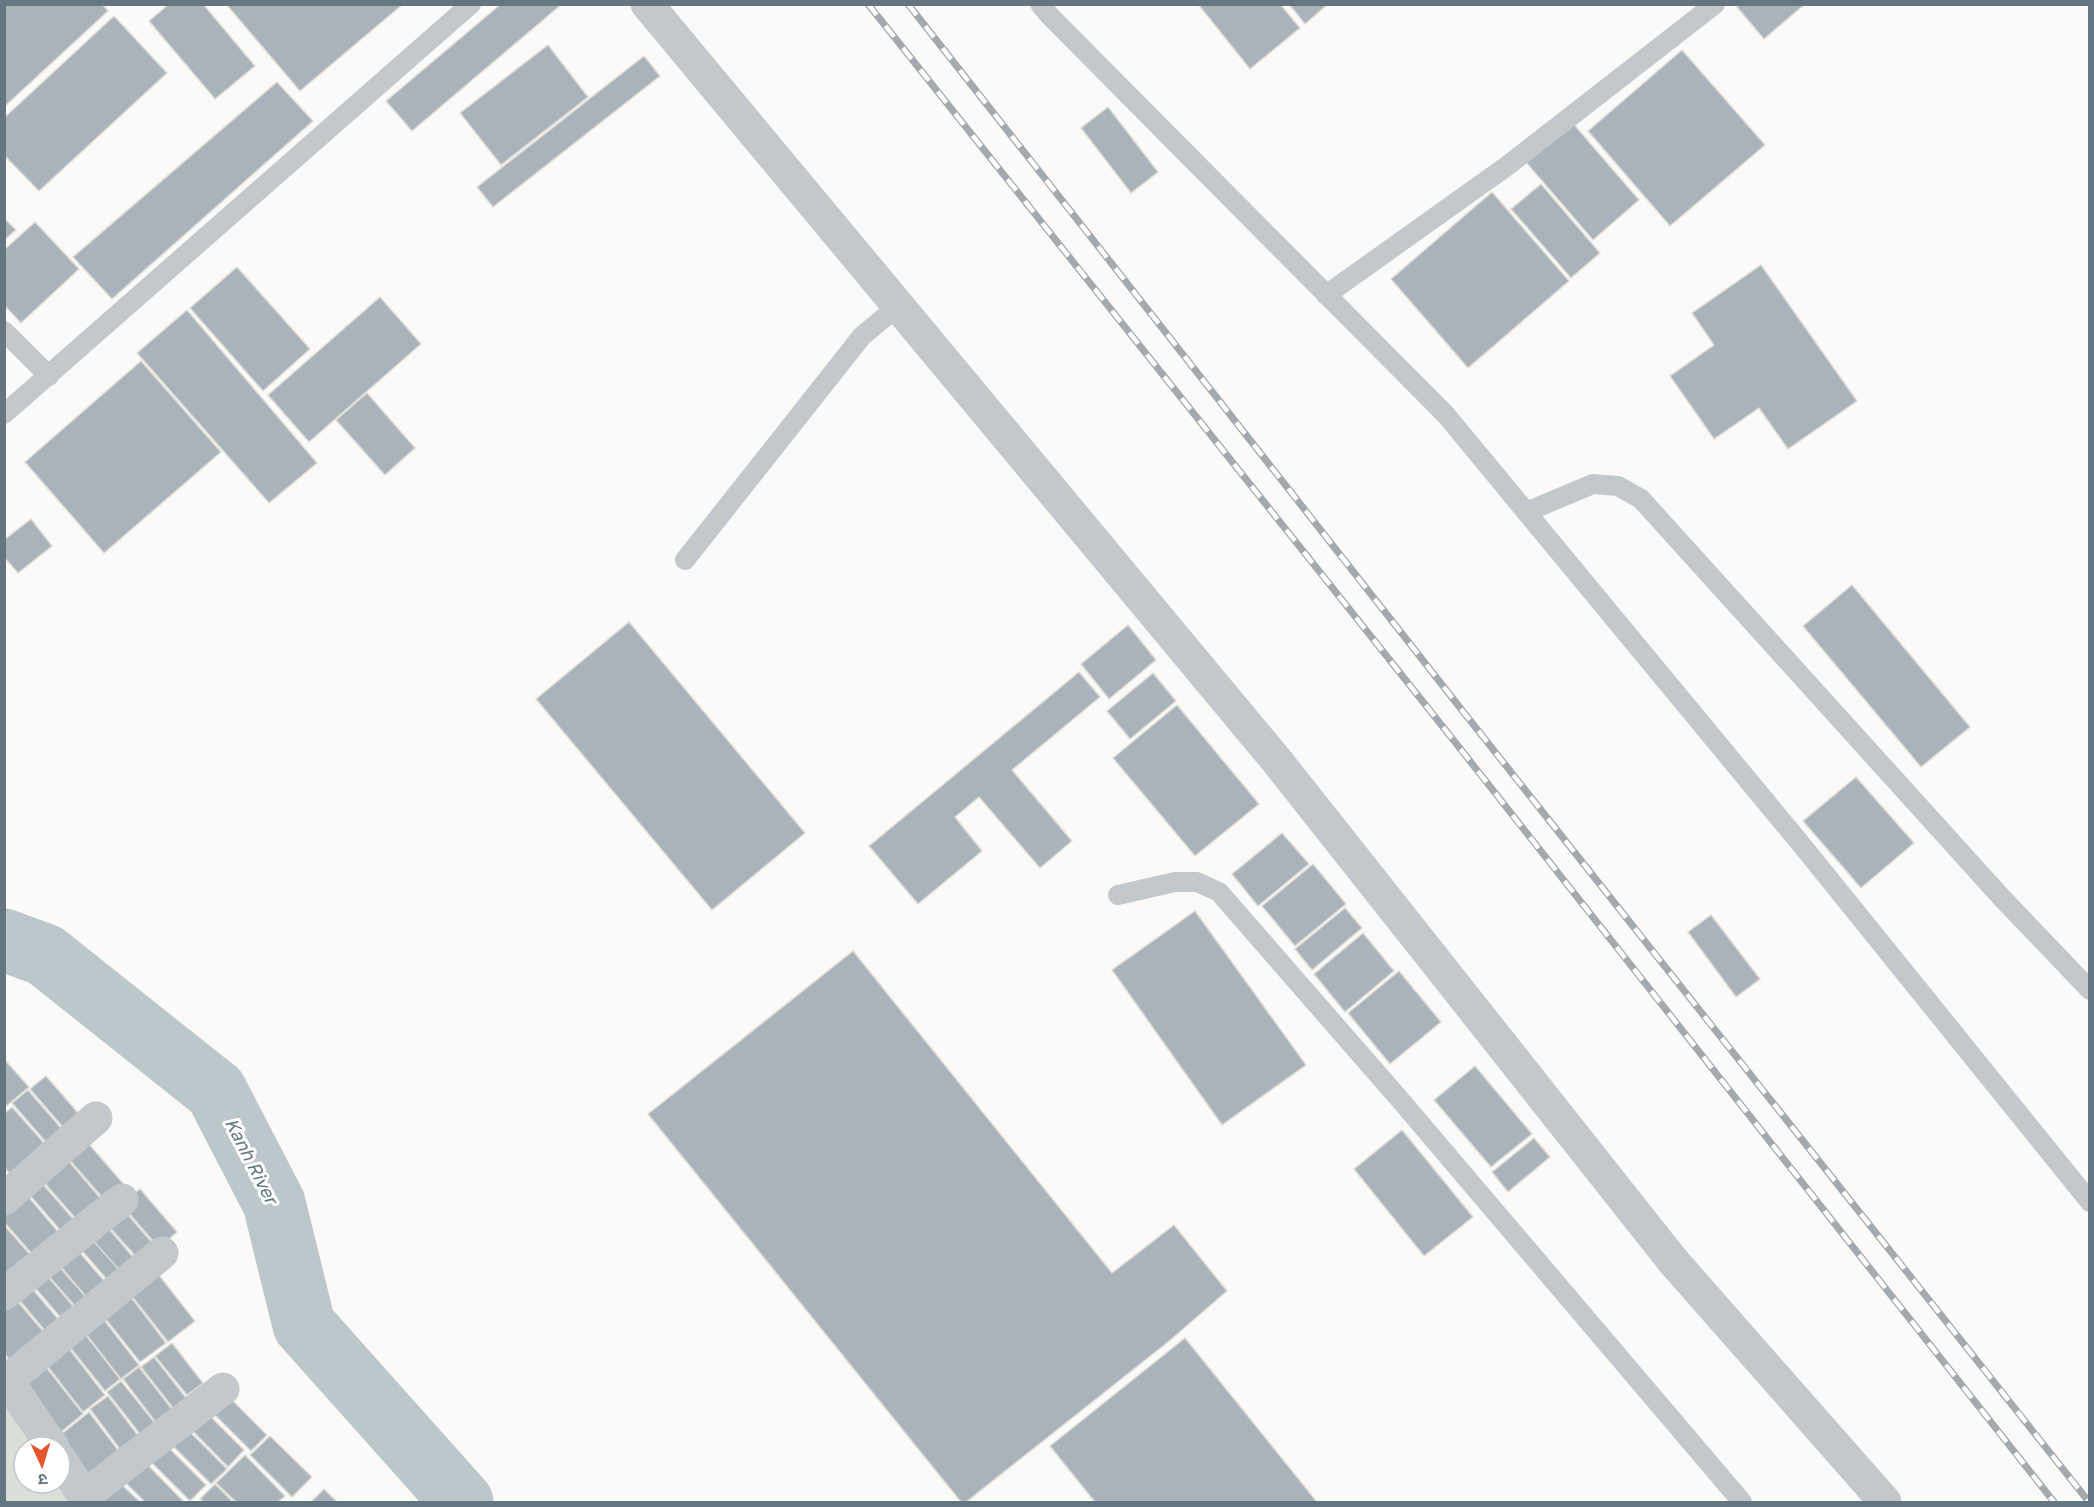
<svg xmlns="http://www.w3.org/2000/svg" width="2094" height="1507" font-family="'Golos Text','Noto Sans Devanagari',sans-serif">
<style>
.grass{fill:#dadfd7;fill-rule:evenodd}
.lines{fill:none;stroke-linecap:round;stroke-linejoin:round}
.river{stroke:#bbc7cb;stroke-width:63}
.building{fill:#aab3b9;stroke:#dcdcda;stroke-width:1.5}
.service{stroke:#c3c8cc;stroke-width:20}
.minor{stroke:#c3c8cc;stroke-width:33}
.tertiary{stroke:#c3c8cc;stroke-width:33}
.rail-casing{stroke:#a2aab0;stroke-width:7}
.rail{stroke:#fff;stroke-width:4.5;stroke-dasharray:14;stroke-linecap:butt}
.labels{text-anchor:middle;stroke-width:6;stroke-linejoin:round;paint-order:stroke}
.water-label{font-size:18px;font-style:italic;fill:#60757c;stroke:#fff}
</style>
<rect width="100%" height="100%" fill="#fafaf8"/>
<!-- grass -->
<path class="grass" d="M4,1367L99,1502H5ZM24,1447H60V1483H24Z"/>
<g class="lines">
<!-- river -->
<path class="river" d="M4,940L45,955L216,1091L274,1203L304,1325L462,1502"/>
</g>
<!-- building -->
<g class="building">
<path d="M4,4H102L108,11L4,107Z"/>
<path d="M169,4H203L255,66L215,99L149,21Z"/>
<path d="M226,4H403L300,91Z"/>
<path d="M501,4H562L412,131L386,101Z"/>
<path d="M1198,4H1280L1300,28L1250,69Z"/>
<path d="M1289,4H1328L1305,24Z"/>
<path d="M1740,4H1805L1764,39L1737,7Z"/>
<path d="M114,16L167,73L39,191L4,155V118Z"/>
<path d="M548,45L588,97L501,165L460,113Z"/>
<path d="M1682,50L1765,145L1670,226L1588,131Z"/>
<path d="M644,56L660,76L493,207L477,187Z"/>
<path d="M277,82L313,121L112,299L73,257Z"/>
<path d="M1108,107L1158,172L1131,193L1081,128Z"/>
<path d="M1571,121L1639,200L1593,240L1525,161Z"/>
<path d="M1541,184L1600,253L1571,278L1511,209Z"/>
<path d="M1492,192L1569,281L1468,368L1391,279Z"/>
<path d="M4,218L16,230L4,240Z"/>
<path d="M35,222L79,269L21,323L4,305V250Z"/>
<path d="M1761,265L1857,401L1788,449L1759,408L1714,439L1670,376L1714,345L1692,313Z"/>
<path d="M237,267L310,349L263,391L190,308Z"/>
<path d="M380,297L421,344L309,442L268,395Z"/>
<path d="M187,310L317,463L269,503L137,353Z"/>
<path d="M141,361L221,452L104,553L25,462Z"/>
<path d="M367,393L415,448L385,475L336,420Z"/>
<path d="M31,519L52,546L18,573L4,557V540Z"/>
<path d="M1852,585L1970,727L1921,767L1803,626Z"/>
<path d="M629,622L805,833L712,910L536,699Z"/>
<path d="M1128,625L1156,660L1109,699L1081,664Z"/>
<path d="M1079,672L1100,697L1012,770L1072,841L1040,868L979,797L955,817L982,851L918,904L869,846Z"/>
<path d="M1153,673L1176,701L1130,739L1107,711Z"/>
<path d="M1177,705L1259,804L1195,856L1113,758Z"/>
<path d="M1856,777L1914,843L1861,888L1803,821Z"/>
<path d="M1282,833L1309,864L1258,906L1232,874Z"/>
<path d="M1313,864L1346,904L1295,946L1262,906Z"/>
<path d="M1345,908L1362,928L1312,970L1295,949Z"/>
<path d="M1195,911L1306,1065L1222,1125L1112,970Z"/>
<path d="M1711,915L1760,979L1736,997L1688,932Z"/>
<path d="M1363,933L1394,971L1345,1012L1314,974Z"/>
<path d="M853,951L1112,1273L1174,1225L1227,1291L1168,1342L966,1502H961L648,1114Z"/>
<path d="M1399,971L1441,1022L1390,1064L1348,1013Z"/>
<path d="M4,1059L29,1087L4,1108Z"/>
<path d="M1475,1066L1532,1134L1491,1167L1434,1100Z"/>
<path d="M46,1076L84,1120L68,1133L30,1089Z"/>
<path d="M28,1090L67,1135L51,1148L12,1103Z"/>
<path d="M12,1107L52,1152L17,1182L4,1167V1114Z"/>
<path d="M1402,1130L1473,1217L1424,1256L1354,1169Z"/>
<path d="M1534,1138L1550,1157L1508,1192L1492,1172Z"/>
<path d="M88,1143L127,1188L108,1204L69,1159Z"/>
<path d="M67,1159L107,1206L83,1227L42,1180Z"/>
<path d="M41,1182L81,1228L68,1239L28,1193Z"/>
<path d="M140,1189L177,1232L159,1248L121,1204Z"/>
<path d="M26,1194L65,1240L39,1262L4,1222V1213Z"/>
<path d="M122,1208L155,1246L139,1260L105,1222Z"/>
<path d="M104,1223L133,1257L119,1270L89,1236Z"/>
<path d="M4,1225L34,1259L4,1285Z"/>
<path d="M89,1236L121,1272L109,1282L78,1246Z"/>
<path d="M74,1246L107,1284L88,1299L56,1261Z"/>
<path d="M55,1262L86,1297L75,1306L45,1272Z"/>
<path d="M44,1272L74,1307L61,1318L31,1283Z"/>
<path d="M158,1274L195,1321L168,1342L131,1295Z"/>
<path d="M29,1285L59,1320L46,1332L16,1296Z"/>
<path d="M12,1295L48,1337L14,1365L4,1353V1302Z"/>
<path d="M131,1297L166,1343L140,1362L104,1317Z"/>
<path d="M104,1320L139,1365L121,1379L86,1334Z"/>
<path d="M85,1334L120,1379L105,1391L69,1346Z"/>
<path d="M1185,1338L1317,1502H1095L1050,1446Z"/>
<path d="M172,1343L203,1383L187,1395L155,1356Z"/>
<path d="M67,1346L105,1395L83,1412L45,1363Z"/>
<path d="M154,1357L190,1403L177,1413L141,1367Z"/>
<path d="M42,1362L83,1414L56,1436L15,1383Z"/>
<path d="M139,1367L178,1417L161,1429L123,1379Z"/>
<path d="M121,1381L159,1428L144,1439L107,1392Z"/>
<path d="M226,1394L267,1435L251,1451L210,1410Z"/>
<path d="M108,1396L140,1438L122,1452L90,1409Z"/>
<path d="M205,1411L244,1450L228,1467L188,1426Z"/>
<path d="M89,1412L124,1458L93,1482L58,1437Z"/>
<path d="M185,1427L227,1469L211,1484L169,1442Z"/>
<path d="M270,1436L312,1477L292,1497L250,1455Z"/>
<path d="M162,1441L206,1485L190,1501L146,1457Z"/>
<path d="M245,1455L285,1496L278,1502H236L216,1483Z"/>
<path d="M142,1459L184,1502H145L122,1479Z"/>
<path d="M118,1481L140,1502H97Z"/>
<path d="M215,1484L233,1502H204L200,1499Z"/>
<path d="M324,1489L337,1502H311Z"/>
</g>
<g class="lines">
<!-- service -->
<g class="service">
<path d="M1040,4L1050,16L1446,415L1805,849L2090,1202"/>
<path d="M1326,295L1507,166L1715,4"/>
<path d="M4,331L49,376"/>
<path d="M4,414L471,4"/>
<path d="M1526,512L1593,484L1618,486L1641,499L2002,898L2090,990"/>
<path d="M685,560L862,336L897,307"/>
<path d="M1118,895L1175,882H1197L1219,892L1402,1102L1742,1502"/>
</g>
<!-- minor -->
<g class="minor">
<path d="M4,1199L96,1118"/>
<path d="M4,1294L122,1200"/>
<path d="M4,1376L53,1447"/>
<path d="M8,1380L162,1253"/>
<path d="M60,1459L88,1502"/>
<path d="M84,1496L223,1389"/>
</g>
<!-- tertiary -->
<path class="tertiary" d="M647,4L1277,761L1673,1261L1885,1502"/>
<!-- rail casing -->
<g class="rail-casing">
<g id="rail">
<path d="M868,4L1451,737L2054,1502"/>
<path d="M908,4L1465,714L2089,1502"/>
</g>
</g>
<!-- rail -->
<use href="#rail" class="rail"/>
</g>
<g class="labels">
<!-- water labels -->
<g class="water-label">
<text transform="translate(251 1161) rotate(63)" y="6">Kanh River</text>
</g>
</g>
<!-- border -->
<rect width="2094" height="1507" fill="none" stroke="#657683" stroke-width="12"/>
<!-- north arrow -->
<g transform="translate(42 1465) rotate(176)"><circle r="28" fill="#ffffff" stroke="#c1c8cd" stroke-width="1.5"/>
<path d="M0-4.5L10 22L0 15L-10 22Z" fill="#e4572e"/>
<text y="-9" font-size="16" font-weight="bold" text-anchor="middle" fill="#657683">उ</text>
</g>
</svg>
